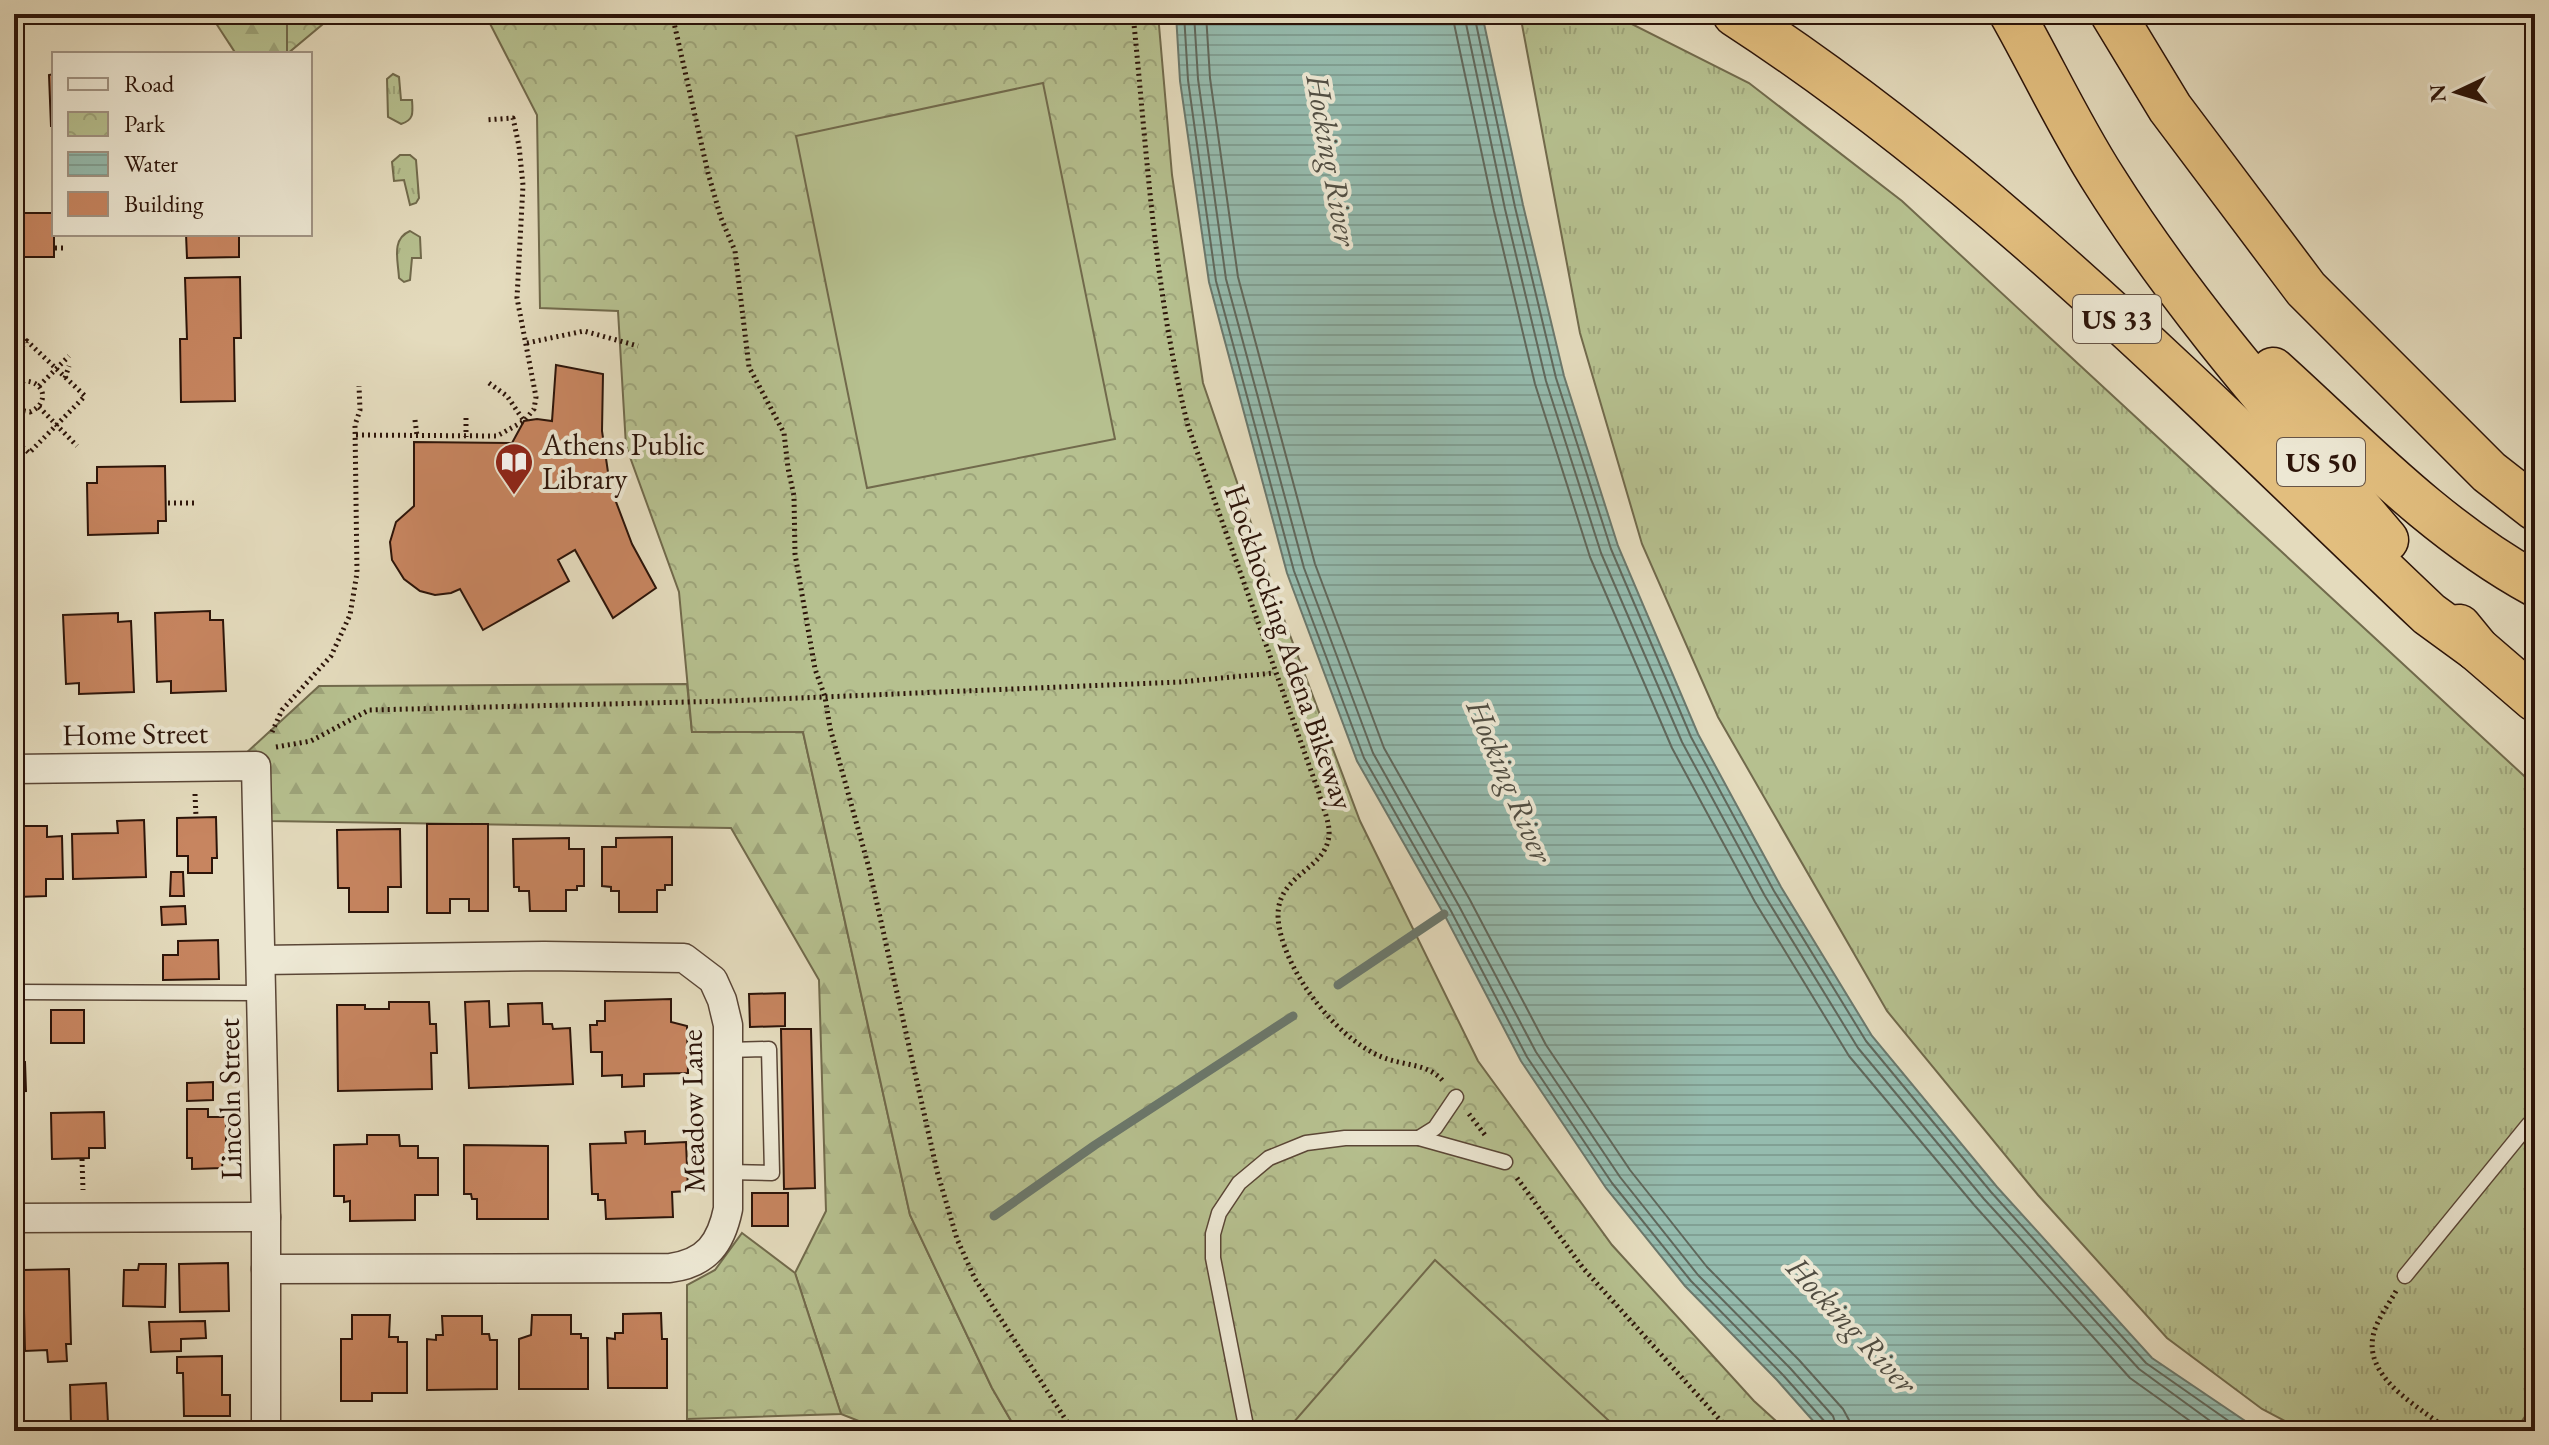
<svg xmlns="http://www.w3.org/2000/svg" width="2549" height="1445" font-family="'EB Garamond',serif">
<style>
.grass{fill:url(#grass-tufts);stroke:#716a4c;stroke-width:2}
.forest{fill:url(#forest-firs);stroke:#716a4c;stroke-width:2}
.park{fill:url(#park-crowns);stroke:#716a4c;stroke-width:2}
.pitch{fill:#b6c08f;stroke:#716a4c;stroke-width:2}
.water{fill:url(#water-rules);stroke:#6b786c;stroke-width:2}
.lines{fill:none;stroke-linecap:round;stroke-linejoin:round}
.shore{stroke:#60685c;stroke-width:2}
.stream{stroke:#6b786c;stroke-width:9}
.building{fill:#c78560;stroke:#2c1409;stroke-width:2}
.lane-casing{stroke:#5a4636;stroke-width:17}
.street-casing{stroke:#5a4636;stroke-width:31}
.highway-casing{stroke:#2c1409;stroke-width:47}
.path{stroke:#2c1409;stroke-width:5;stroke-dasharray:2 4;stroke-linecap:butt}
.lane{stroke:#ede8d4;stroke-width:14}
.street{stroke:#ede8d4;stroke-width:28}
.highway{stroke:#e2be7e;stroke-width:44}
.labels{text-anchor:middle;stroke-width:8;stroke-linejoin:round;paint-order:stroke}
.shield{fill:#ede8d4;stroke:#665446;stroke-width:2}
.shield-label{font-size:28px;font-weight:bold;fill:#2c1409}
.poi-label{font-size:30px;fill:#2c1409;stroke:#ede8d4;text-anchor:start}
.street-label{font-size:30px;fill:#2c1409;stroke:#ede8d4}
.water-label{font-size:32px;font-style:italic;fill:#514e43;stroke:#ede8d4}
</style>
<defs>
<pattern id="grass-tufts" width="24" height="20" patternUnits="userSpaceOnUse" patternTransform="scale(2)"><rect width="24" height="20" fill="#b6c08f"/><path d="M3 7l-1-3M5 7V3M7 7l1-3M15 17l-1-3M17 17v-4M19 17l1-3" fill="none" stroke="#9da47a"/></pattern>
<pattern id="forest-firs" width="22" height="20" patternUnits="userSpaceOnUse" patternTransform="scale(2)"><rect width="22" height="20" fill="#b6c08f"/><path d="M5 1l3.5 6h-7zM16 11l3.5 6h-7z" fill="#9da47a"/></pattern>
<pattern id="park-crowns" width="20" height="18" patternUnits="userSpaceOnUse" patternTransform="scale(2)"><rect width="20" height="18" fill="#b6c08f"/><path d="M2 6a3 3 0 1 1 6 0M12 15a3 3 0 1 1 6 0" fill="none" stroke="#9da47a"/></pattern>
<pattern id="water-rules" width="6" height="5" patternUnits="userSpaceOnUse" patternTransform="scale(2)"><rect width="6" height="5" fill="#95bbae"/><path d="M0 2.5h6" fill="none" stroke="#81a094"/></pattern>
</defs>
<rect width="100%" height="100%" fill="#e4dbbd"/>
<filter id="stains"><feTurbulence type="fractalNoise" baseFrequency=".0025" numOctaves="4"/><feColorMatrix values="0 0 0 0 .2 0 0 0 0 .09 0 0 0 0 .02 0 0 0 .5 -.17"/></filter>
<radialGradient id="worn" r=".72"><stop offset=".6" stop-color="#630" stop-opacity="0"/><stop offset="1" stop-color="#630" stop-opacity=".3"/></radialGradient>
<!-- grass -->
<g class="grass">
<path d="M1520,14H1612L1749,83L1902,201L2535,786V1402L2515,1431H2304L2262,1409L2167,1338L2038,1195L1887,1011L1718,717L1642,544L1580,333Z"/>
<path d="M393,74L399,77L401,100H412C413,113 414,120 401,124L388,117L387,79Z"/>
<path d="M400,155H410L416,160L419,198L416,203L410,205L404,180L394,181L392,162Z"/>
<path d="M410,231L420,237L421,258H412L410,280L404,282L399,278C398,260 391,239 410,231Z"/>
</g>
<!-- forest -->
<g class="forest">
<path d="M210,14H287V54H236Z"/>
<path d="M687,684L692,732H803L910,1215L992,1388L1017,1431H884L841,1414L795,1273L826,1211L819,980L731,828L268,821L244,755L319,686Z"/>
</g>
<!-- park -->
<g class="park">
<path d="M287,14H335L287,54Z"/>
<path d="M485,14H1158L1172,175L1203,383L1285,622L1360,821L1478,1061L1612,1245L1754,1401L1787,1431H1017L992,1388L910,1215L803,732H692L679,592L626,446L618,311L540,308L537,115Z"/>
<path d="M742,1233L795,1273L841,1414L687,1419V1285L715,1270Z"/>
</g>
<!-- pitch -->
<g class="pitch">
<path d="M1043,83L1115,439L867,488L796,136Z"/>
<path d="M1435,1260L1620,1431H1286Z"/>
</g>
<!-- water -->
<path class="water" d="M1176,14H1482L1523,205L1564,376L1618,546L1698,734L1781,887L1872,1036L1997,1187L2152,1358L2260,1431H1822L1777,1380L1685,1286L1606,1188L1521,1061L1444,914L1357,761L1287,573L1209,282L1180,81Z"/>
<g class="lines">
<!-- shore -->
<g class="shore">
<path d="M1184,14L1188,80L1216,281L1294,571L1364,758L1451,911L1527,1057L1612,1183L1691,1281L1783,1375L1826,1423L1828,1431"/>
<path d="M1194,14L1198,79L1226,279L1304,568L1373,753L1459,906L1536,1052L1620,1177L1698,1275L1790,1368L1833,1416L1838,1431"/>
<path d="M1206,14L1210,78L1238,277L1315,564L1384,748L1470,900L1546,1045L1630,1170L1707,1267L1799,1360L1843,1409L1849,1420L1850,1431"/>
<path d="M1452,14L1494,211L1535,384L1590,557L1672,748L1755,902L1849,1056L1975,1206L2130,1378L2204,1431"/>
<path d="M1464,14L1505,209L1546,381L1601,553L1682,742L1765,896L1858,1048L1984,1199L2139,1369L2224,1431"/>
<path d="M1474,14L1515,207L1556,378L1611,549L1691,737L1774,891L1866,1041L1991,1192L2146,1363L2243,1431"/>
</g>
<!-- stream -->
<g class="stream">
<path d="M1338,985L1444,914"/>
<path d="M994,1216L1095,1145L1293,1016"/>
</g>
</g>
<!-- building -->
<g class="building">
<path d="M54,74V126H51L49,75Z"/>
<rect x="14" y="213" width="40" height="44"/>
<path d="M186,234H239V257L187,258Z"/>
<path d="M240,277L241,338H234L235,401L181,402L180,339H187L185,278Z"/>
<path d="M556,365L603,374L602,431L610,486L632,544L656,588L613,618L575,550L558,560L569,581L483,630L460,589L451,593L435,595L420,591L404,579L392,560L390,542L396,522L414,506V442L512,443L524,421L537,419L552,421Z"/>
<path d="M165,466L166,521H158V533L88,535L87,483H97V467Z"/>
<path d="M210,611V620H223L226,691L171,693V681L157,682L155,613Z"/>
<path d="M118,613V622L131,621L134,692L79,694V683L66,684L63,615Z"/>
<path d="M216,817L217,858H212V873H188V856H177V818Z"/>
<path d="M144,820L146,877L73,879L72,834L118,833L117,821Z"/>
<path d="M427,824H488V911H469V899H450V913H427Z"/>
<path d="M17,826H47V837L62,836L63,879H46V896L17,897L15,836H18Z"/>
<path d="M400,829L401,887H388V912H349V888H338L337,830Z"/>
<path d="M672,837V885H665V890H657V912H619V891H611V887L602,886V847H616V838Z"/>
<path d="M569,838V849H584V886H577V890H566V911H530L529,891H519V887H514L513,839Z"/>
<path d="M171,872H183L184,896H170Z"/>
<path d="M185,906L186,924L162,925L161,907Z"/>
<path d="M218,940L219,979L163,980V955H178V941Z"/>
<path d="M785,993V1026L750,1027L749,994Z"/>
<path d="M671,999V1022L687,1026L688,1073L644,1074V1086L622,1087V1075L602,1076V1052H591L590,1025H597V1021H605V1001Z"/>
<path d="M489,1001L490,1027L509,1026L508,1004L542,1003L543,1024H552L553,1029L570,1028L573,1084L469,1088L465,1002Z"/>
<path d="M389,1002H429L430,1024H436L437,1053H431L432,1089L338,1091L337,1005H365V1009H389Z"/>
<rect x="51" y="1010" width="33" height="33"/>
<path d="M781,1029H811L815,1188L784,1189Z"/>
<path d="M25,1062L26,1091L14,1092V1063Z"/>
<path d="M213,1082V1100L187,1101V1083Z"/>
<path d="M187,1109H208V1117H226V1156H223L222,1168L192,1169V1158H187Z"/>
<path d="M104,1112L105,1148H89V1158L52,1159L51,1113Z"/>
<path d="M645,1131V1144L686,1142L688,1191L672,1192L673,1217L606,1219L605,1200H598V1194H592L590,1144L626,1143L625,1132Z"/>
<path d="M367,1135H399L400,1146H418V1158H438V1195H415V1220L350,1221V1201L344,1202V1196H334V1145L367,1144Z"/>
<path d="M464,1145L548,1146V1219H477V1199H472L471,1194H464Z"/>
<rect x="752" y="1193" width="36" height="33"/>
<path d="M228,1263L229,1311L180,1312L179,1264Z"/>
<path d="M139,1264H166L165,1307L123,1306L124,1270H138Z"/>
<path d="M69,1269L71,1344H66L67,1361L48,1362L47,1350L25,1351L23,1270Z"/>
<path d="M661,1313L662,1339H667V1388H608L607,1338L615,1339V1333H623V1314Z"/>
<path d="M352,1315H390L389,1337H398V1342H407V1393H372V1401H341V1339H352Z"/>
<path d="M532,1315H571V1334H581V1338H588V1389H519V1339L531,1335Z"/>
<path d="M442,1316H482V1334H489L490,1340H497V1389L427,1390V1339L436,1340V1335H443Z"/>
<path d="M205,1321L206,1338L181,1339V1351L151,1352L149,1322Z"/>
<path d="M222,1356V1395H230V1416H184L183,1373H177V1357Z"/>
<path d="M106,1383L108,1423L71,1424L70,1385Z"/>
</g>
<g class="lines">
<!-- lane casing -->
<g class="lane-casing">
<g id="lane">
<path d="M14,992L262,993"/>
<path d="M728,1050L769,1049L772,1173L728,1172"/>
<path d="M1419,1138L1435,1128L1456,1097"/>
<path d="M2405,1276L2529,1124L2535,1129"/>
<path d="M1247,1431L1213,1258V1234L1219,1213L1239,1183L1269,1158L1306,1143L1345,1138H1419L1505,1162"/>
</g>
</g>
<!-- street casing -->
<g class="street-casing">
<g id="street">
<path d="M14,769L256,766L266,1217V1431"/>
<path d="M261,960L544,956L684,958L713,980L722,1000L728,1025V1209C721,1243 707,1263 670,1268L266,1269"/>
<path d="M14,1218L266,1217"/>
</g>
</g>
<!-- highway casing -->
<g class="highway-casing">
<g id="highway">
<path d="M1735,14C1992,181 2208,405 2429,614L2477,649"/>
<path d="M2012,14C2043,69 2070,127 2104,180C2185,309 2288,424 2386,540"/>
<path d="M2113,14L2170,108L2306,289L2489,472L2535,508"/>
<path d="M2273,370C2356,445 2436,530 2535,584"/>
<path d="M2459,627L2477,649L2535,699"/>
</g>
</g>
<!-- path -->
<g class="path">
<path d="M672,14L708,173L721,218L735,251L749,367L784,433L788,468L794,496L795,554L815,669L825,697L830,728L869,868L937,1171L957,1239L975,1279L1073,1431"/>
<path d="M1133,14C1147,152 1154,291 1188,426L1319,793C1322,806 1330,821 1329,835C1326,873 1270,874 1279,926C1287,974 1337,1039 1382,1057C1403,1066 1428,1063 1443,1081"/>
<path d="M55,248H67"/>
<path d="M527,343L584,331L638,346"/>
<path d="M14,355L27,341L85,396L29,453L14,439"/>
<path d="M65,378L69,366"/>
<path d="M489,383L507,396L524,421"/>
<path d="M39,386L69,356"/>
<path d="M14,390L24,381C45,381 50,403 30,412L20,410L14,404"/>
<path d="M39,407L77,446"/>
<path d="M466,418V437"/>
<path d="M415,420L417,436"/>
<path d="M356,435L497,436L524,421L534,409L536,397L517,298L523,185L519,146L513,118L485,120"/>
<path d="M168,503H194"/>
<path d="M14,579L16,588L15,741"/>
<path d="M272,732L282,710L331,656L350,615L357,573L355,425L360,410L359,386"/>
<path d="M276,747L311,741L369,710L728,701L1180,682L1274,673"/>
<path d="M195,794L196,817"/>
<path d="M1469,1114L1485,1135"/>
<path d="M82,1159L83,1190"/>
<path d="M1517,1178L1583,1268L1730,1431"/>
<path d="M2396,1291C2390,1302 2382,1313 2377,1324C2356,1370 2408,1400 2439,1423L2443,1431"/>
</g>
<!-- lane -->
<use href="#lane" class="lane"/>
<!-- street -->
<use href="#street" class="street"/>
<!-- highway -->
<use href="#highway" class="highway"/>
</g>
<!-- icons -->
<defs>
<g id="library-pin" transform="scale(2)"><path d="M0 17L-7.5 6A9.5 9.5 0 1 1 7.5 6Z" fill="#8f2418" stroke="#ede8d4"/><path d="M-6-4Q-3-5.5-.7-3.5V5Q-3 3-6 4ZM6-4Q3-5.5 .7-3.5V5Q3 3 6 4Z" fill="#fff"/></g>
</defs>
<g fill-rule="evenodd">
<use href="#library-pin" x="514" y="462"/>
</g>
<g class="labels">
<!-- shield labels -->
<g class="shield">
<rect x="2073" y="295" width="88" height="48" rx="6"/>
<rect x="2277" y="438" width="88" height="48" rx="6"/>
</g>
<g class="shield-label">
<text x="2117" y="329">US 33</text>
<text x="2321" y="472">US 50</text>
</g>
<!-- poi labels -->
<g class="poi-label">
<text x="542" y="455">Athens Public<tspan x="542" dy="34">Library</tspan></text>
</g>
<!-- street labels -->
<g class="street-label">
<text transform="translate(1289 647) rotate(71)" y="10">Hockhocking Adena Bikeway</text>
<text transform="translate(135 734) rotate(-1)" y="10">Home Street</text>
<text transform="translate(230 1099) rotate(-91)" y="10">Lincoln Street</text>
<text transform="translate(693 1111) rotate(-91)" y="10">Meadow Lane</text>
</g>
<!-- water labels -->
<g class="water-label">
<text transform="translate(1332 160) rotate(80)" y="11">Hocking River</text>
<text transform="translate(1510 781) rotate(67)" y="11">Hocking River</text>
<text transform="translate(1852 1325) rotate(47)" y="11">Hocking River</text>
</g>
</g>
<!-- margin -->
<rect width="2549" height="1445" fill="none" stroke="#e4dbbd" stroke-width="48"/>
<rect x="16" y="16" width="2517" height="1413" fill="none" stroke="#2c1409" stroke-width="4"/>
<rect x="24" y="24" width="2501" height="1397" fill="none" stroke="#2c1409" stroke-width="2"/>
<!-- legend -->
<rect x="52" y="52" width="260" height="184" fill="#ede8d4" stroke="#a09383" stroke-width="2"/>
<rect x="68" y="78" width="40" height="12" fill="#ede8d4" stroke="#a09383" stroke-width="2"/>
<text x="124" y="92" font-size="24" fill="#2c1409">Road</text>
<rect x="68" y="112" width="40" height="24" fill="url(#park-crowns)" stroke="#a09383" stroke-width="2"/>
<text x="124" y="132" font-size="24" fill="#2c1409">Park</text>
<rect x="68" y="152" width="40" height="24" fill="url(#water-rules)" stroke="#a09383" stroke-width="2"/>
<text x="124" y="172" font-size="24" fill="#2c1409">Water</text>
<rect x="68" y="192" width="40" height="24" fill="#c78560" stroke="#a09383" stroke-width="2"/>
<text x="124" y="212" font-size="24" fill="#2c1409">Building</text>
<!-- north arrow -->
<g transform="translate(2457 92) rotate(266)" stroke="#ede8d4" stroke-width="6" paint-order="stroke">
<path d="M0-6L14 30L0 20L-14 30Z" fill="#2c1409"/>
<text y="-12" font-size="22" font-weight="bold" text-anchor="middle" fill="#2c1409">N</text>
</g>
<rect width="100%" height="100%" filter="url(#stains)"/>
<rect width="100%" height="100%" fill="url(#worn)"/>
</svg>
